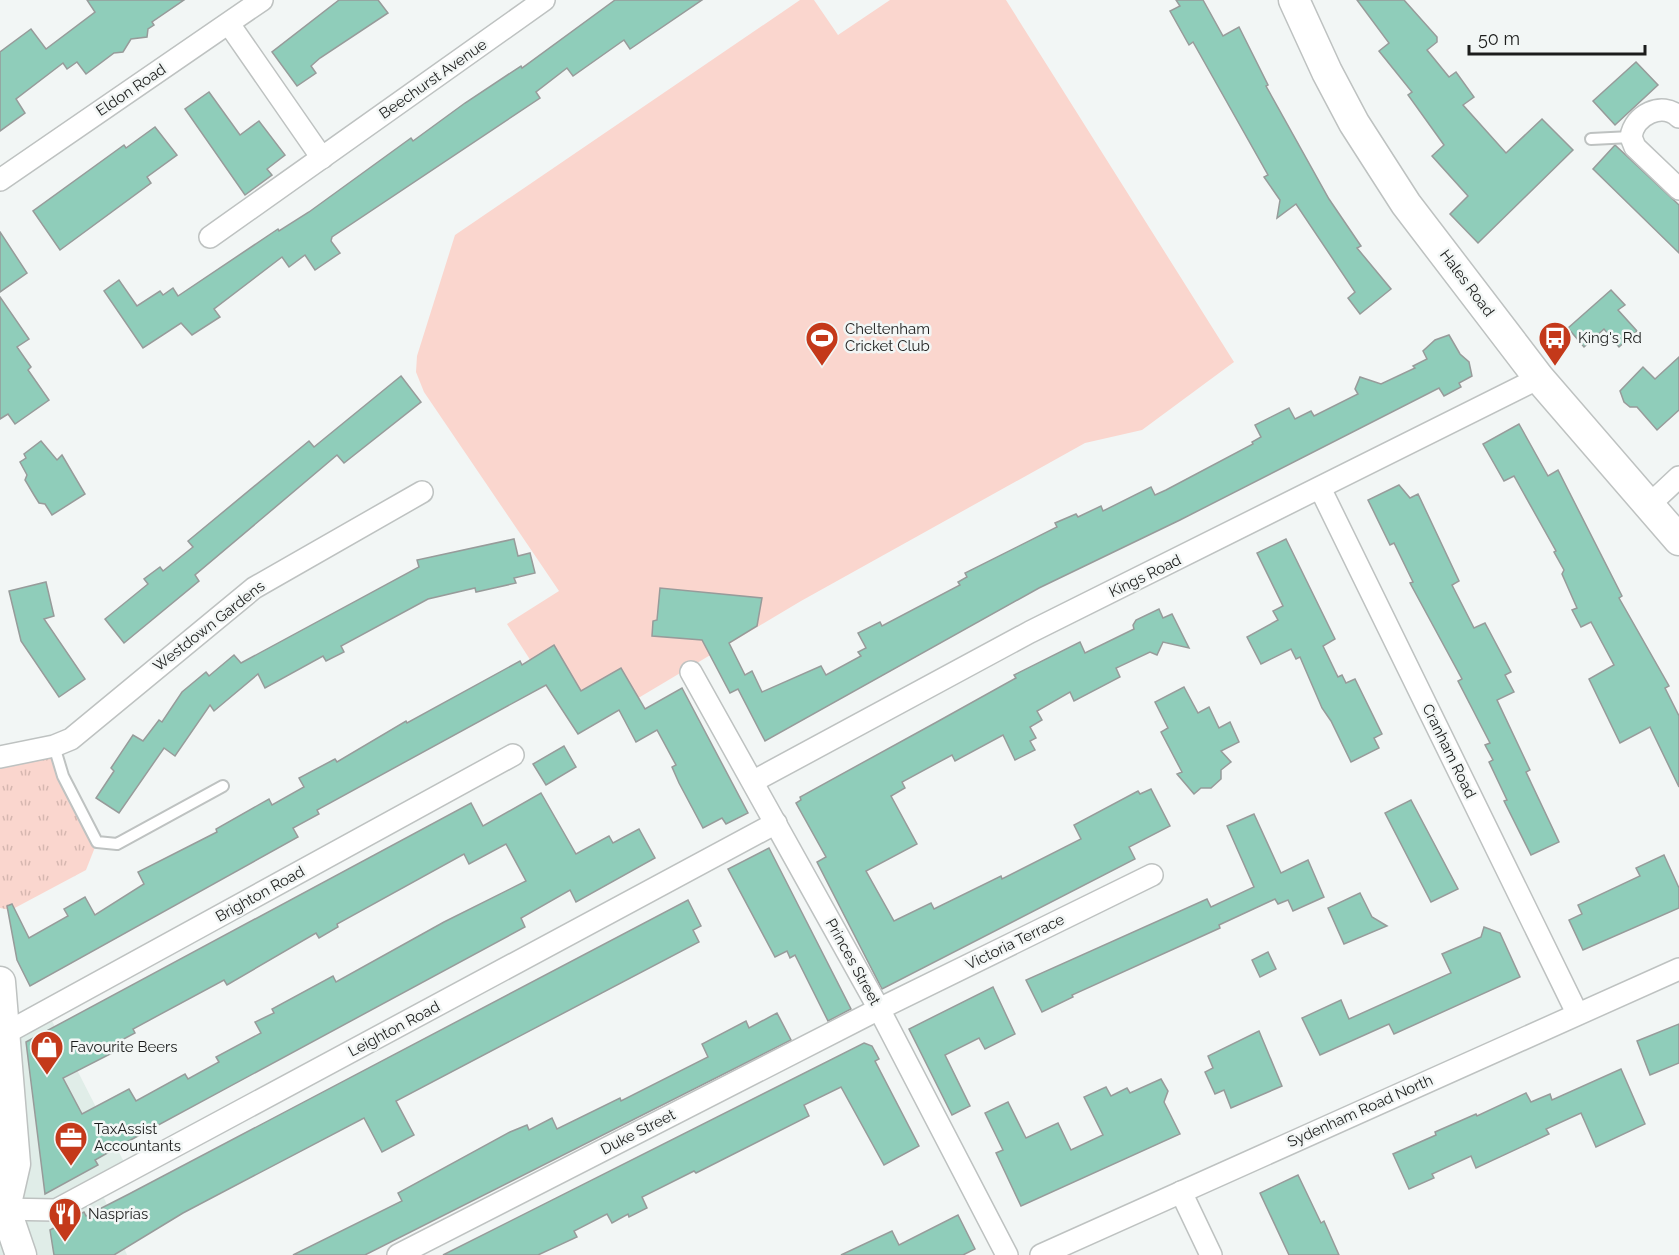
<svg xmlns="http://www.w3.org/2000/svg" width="1679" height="1255" font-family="Raleway,sans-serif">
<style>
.built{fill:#e0ede8}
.grass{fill:url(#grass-tufts)}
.pitch{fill:#fad6ce}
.building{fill:#8fcdba;stroke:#979b9a;stroke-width:1.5;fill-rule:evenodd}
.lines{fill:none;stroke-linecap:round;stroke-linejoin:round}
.lane-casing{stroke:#bec2c1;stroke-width:14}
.street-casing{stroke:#bec2c1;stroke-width:24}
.secondary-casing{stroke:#bec2c1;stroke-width:33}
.lane{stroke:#fff;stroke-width:10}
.street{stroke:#fff;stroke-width:21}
.secondary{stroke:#fff;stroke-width:30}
.labels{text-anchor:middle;stroke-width:5;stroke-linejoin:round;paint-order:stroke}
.street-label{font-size:15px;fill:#1c1d1c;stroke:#f2f6f5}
.poi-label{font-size:15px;fill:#1c1d1c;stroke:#f2f6f5;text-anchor:start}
</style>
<defs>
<pattern id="grass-tufts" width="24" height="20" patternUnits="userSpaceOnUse" patternTransform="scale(1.5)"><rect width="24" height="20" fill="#fad6ce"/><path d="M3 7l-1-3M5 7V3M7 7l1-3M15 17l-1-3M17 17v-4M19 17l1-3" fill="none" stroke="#d6b7b0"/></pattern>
</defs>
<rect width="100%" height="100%" fill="#f2f6f5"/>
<!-- built -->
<path class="built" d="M50,1017L125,1164L102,1193L127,1255H0V1095L10,1042Z"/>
<!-- grass -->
<path class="grass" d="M54,746L97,842L86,870L11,910L0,908V757Z"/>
<!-- pitch -->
<path class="pitch" d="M800,0H814L838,35L890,0H1006L1234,362L1142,430L1085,443L801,601L578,734L507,624L559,591L424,392L416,372L417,356L455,235Z"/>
<!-- building -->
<g class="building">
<path d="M87,0H184L152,22L154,25L148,29L147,37L131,39L123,52L114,53L86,74L77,62L67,69L63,63L16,99L25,113L0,131V52L31,29L46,49L95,12Z"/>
<path d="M339,0H378L388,13L320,58L311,66L316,73L297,86L272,52Z"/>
<path d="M615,0H702L630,49L624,40L573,76L567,68L536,92L540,98L332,237L331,241L340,253L315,270L305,255L289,267L282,257L214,309L220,317L192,335L181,323L143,348L104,291L119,280L137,306L160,291L163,295L173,288L178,296L278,229L279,231L309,212L411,138L413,141L465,103L521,66L522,68Z"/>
<path d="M1176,0H1203L1223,36L1239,27L1268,85L1266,86L1329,199L1361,246L1357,248L1391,289L1360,314L1348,298L1355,292L1296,204L1277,218L1280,200L1264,177L1268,175L1193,42L1189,45L1170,11L1180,6Z"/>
<path d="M1357,0H1404L1437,37V42L1427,50L1449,77L1456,72L1474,97L1463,105L1506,153L1542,119L1573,150L1478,243L1450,214L1468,196L1432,156L1444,145L1408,95L1412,92L1379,51L1389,43Z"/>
<path d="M1636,62L1658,85L1615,125L1593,101Z"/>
<path d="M209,92L240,135L259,121L285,155L267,169L272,175L245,195L185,109Z"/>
<path d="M155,127L177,155L147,177L151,183L60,250L33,211L124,145L126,148Z"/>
<path d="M1615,145L1679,205V253L1593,169Z"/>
<path d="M0,232L27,273L0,292Z"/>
<path d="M1611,290L1625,305L1618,310L1637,331L1619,347L1604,329L1584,347L1568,328Z"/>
<path d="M0,297L29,339L17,347L31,367L28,370L49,400L15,424L8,414L0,419Z"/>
<path d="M1449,335L1460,354L1469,362L1472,376L1459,383L1461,387L1444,396L1439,388L1180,520L1039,588L765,741L738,689L730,693L702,640L652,636L653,621L657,620L660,588L762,598L757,626L729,643L745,675L752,671L762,692L821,666L826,675L861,656L858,652L866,648L858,633L880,622L882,626L960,585L958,582L967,577L965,573L1057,527L1055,523L1076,514L1078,517L1101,506L1103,511L1151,487L1155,495L1166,490L1253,444L1252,442L1261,437L1255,425L1289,408L1295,419L1311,411L1314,416L1358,394L1355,389L1360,377L1381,384L1415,368L1413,366L1427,359L1423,351L1435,340Z"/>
<path d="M1679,357V410L1657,430L1637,407H1630L1624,402L1620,391L1643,367L1655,379Z"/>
<path d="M401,376L421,402L344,463L337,455L195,575L199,581L124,643L105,619L148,584L144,579L160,567L163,571L193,547L188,541L309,441L314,447Z"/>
<path d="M1519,424L1548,476L1558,470L1622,596L1619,598L1669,686L1665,688L1679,716V787L1650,727L1620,743L1589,679L1614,665L1591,622L1581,627L1572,610L1577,608L1562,574L1564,570L1554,552L1556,551L1514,476L1504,481L1483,444Z"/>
<path d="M41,441L57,460L62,455L85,494L52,515L45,504L39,503L34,495L25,480L27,475L20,462L26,458L24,454Z"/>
<path d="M1399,485L1410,498L1418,494L1459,581L1452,585L1474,628L1485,623L1511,672L1505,675L1514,692L1497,700L1530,770L1526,772L1559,842L1531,855L1504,801L1507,800L1489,762L1493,760L1485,745L1490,743L1458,681L1462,679L1410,583L1413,582L1394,543L1390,545L1368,500Z"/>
<path d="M514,539L518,556L530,553L535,573L514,578L516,583L494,588L476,592L475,588L428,599L341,646L344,652L326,661L323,656L265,688L258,674L214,711L210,705L175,756L164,748L119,813L96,798L114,771L111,768L133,735L143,741L159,720L162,722L182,692L206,672L209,676L234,655L241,663L419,567L417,560Z"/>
<path d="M1286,539L1335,639L1323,646L1338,677L1342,675L1346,683L1355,679L1382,734L1374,738L1379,748L1351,762L1331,721L1322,708L1300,657L1296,659L1291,649L1261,664L1247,637L1278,620L1273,611L1283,606L1257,553Z"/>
<path d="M46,582L54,616L44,619L85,679L59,697L21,641L9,591Z"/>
<path d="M1159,609L1163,618L1172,614L1189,648L1163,642L1157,655L1150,652L1116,668L1120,677L1074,701L1070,692L1037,711L1042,720L1030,727L1036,738L1030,741L1035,750L1015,760L1003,735L955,761L952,755L902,782L905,788L891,796L917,844L866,871L894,921L931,903L934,909L1001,876L1002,879L1081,839L1074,825L1138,791L1140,794L1151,789L1170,826L1129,847L1135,859L882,989L817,862L826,857L796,803L801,800L800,797L935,723L1016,678L1014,675L1080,642L1085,653L1134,629L1133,625L1136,620Z"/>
<path d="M554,645L581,691L621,668L645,709L682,688L748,813L726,824L722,818L703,828L679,783L672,767L676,765L657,730L636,742L619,710L578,734L546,685L317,810L319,814L293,828L298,837L30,986L17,960L7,906L12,904L29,938L68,916L64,909L85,897L95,915L144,884L138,872L217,832L216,829L269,799L272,805L304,787L299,778L335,759L337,762L406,721L407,723L520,661L522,665Z"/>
<path d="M1184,687L1198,713L1209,707L1219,728L1230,722L1239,742L1221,751L1231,762L1221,770V779L1211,788H1201L1194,794L1177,774L1182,772L1161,732L1168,728L1155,702Z"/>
<path d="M564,746L576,767L546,785L533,764Z"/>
<path d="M541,793L576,854L609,836L613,843L639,829L655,858L576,902L570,890L521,918L525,927L125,1143L95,1160L98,1165L45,1194L26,1042L471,803L483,826ZM506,844L526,881L444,922L336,982L333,976L272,1009L274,1013L255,1022L261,1033L216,1057L219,1062L188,1079L185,1074L136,1101L129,1089L82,1114L63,1078L122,1048L118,1042L135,1033L133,1029L224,980L227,985L316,933L319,938L338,927L337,924L464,854L469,864Z"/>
<path d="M1411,800L1458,889L1431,902L1385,813Z"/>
<path d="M1254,814L1281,873L1308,860L1324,897L1293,911L1288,900L1278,904L1275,899L1219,925L1220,928L1072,995L1073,997L1042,1012L1026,980L1207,899L1211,907L1254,887L1227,826Z"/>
<path d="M769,848L851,1009L828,1021L795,955L790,958L787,951L775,957L728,869Z"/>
<path d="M1664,855L1679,888V908L1583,950L1569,920L1582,914L1578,905L1640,876L1636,868Z"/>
<path d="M1360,893L1372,917L1387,926L1344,944L1328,908Z"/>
<path d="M688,900L701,926L693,930L699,942L396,1101L414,1135L382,1152L364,1118L183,1213L114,1255H54L50,1230L84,1212L86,1216L129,1194Z"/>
<path d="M1484,927L1500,933L1520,977L1394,1034L1389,1024L1320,1055L1302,1018L1341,1000L1349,1019L1451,973L1442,954L1481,937Z"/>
<path d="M1268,952L1276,969L1260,977L1252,960Z"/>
<path d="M993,987L1015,1034L985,1049L979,1038L945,1055L970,1106L952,1115L909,1029Z"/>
<path d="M777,1013L791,1040L365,1255H293L402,1201L398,1193L510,1132L527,1125L529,1130L552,1118L557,1129L620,1098L621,1101L708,1057L702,1044L746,1021L749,1028Z"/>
<path d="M1679,1024V1063L1650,1075L1637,1041Z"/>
<path d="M1259,1031L1282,1086L1231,1108L1224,1090L1215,1094L1205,1072L1213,1068L1208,1056Z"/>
<path d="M864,1043L872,1046L879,1059L875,1061L919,1146L884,1165L841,1087L804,1105L809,1116L696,1173L694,1171L642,1197L647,1208L629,1217L628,1214L612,1223L607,1214L574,1231L577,1237L538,1255H443Z"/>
<path d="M1621,1069L1645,1124L1596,1147L1581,1113L1546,1129L1549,1134L1476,1168L1471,1156L1432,1174L1434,1178L1409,1189L1393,1154L1436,1135L1435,1132L1476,1114L1477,1116L1526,1093L1531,1102L1550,1094L1552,1100Z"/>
<path d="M1161,1079L1168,1091L1164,1102L1180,1134L1021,1206L996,1153L1003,1150L985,1113L1008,1102L1026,1138L1058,1123L1071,1150L1103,1135L1084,1097L1106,1087L1111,1096L1127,1088L1130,1093Z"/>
<path d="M1298,1175L1321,1223L1324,1221L1339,1255H1289L1260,1193Z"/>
<path d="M958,1215L975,1249L963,1255H841L892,1231L899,1245Z"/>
</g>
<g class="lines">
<!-- lane casing -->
<g class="lane-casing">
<g id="lane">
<path d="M1591,139L1631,137"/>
<path d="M54,746L63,776L97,842L117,844L223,786"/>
</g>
</g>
<!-- street casing -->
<g class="street-casing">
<g id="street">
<path d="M229,24L322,158"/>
<path d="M1679,117C1662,101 1634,115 1631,137L1635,147L1679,189"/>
<path d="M0,180L262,0"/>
<path d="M210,237L544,0"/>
<path d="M1320,488L1577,1013"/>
<path d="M1649,505L1679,477"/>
<path d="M691,672L879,1009L1007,1255"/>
<path d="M0,757L54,746L71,739L254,588L422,492"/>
<path d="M754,781L1030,632L1539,378"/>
<path d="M6,1033L513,755"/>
<path d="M1181,1192L1211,1255"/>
<path d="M0,1209L56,1210L776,823"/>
<path d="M398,1255L879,1009L1152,875"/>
<path d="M1041,1255L1679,969"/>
</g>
</g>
<!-- secondary casing -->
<g class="secondary-casing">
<g id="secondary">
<path d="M1294,0L1327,72L1354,123L1406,204L1539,378L1679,540"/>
<path d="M0,982L15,1164L5,1208L21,1255"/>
</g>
</g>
<!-- lane -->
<use href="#lane" class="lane"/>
<!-- street -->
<use href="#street" class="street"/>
<!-- secondary -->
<use href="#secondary" class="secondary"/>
</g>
<!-- icons -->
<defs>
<g id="stadium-pin" transform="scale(1.725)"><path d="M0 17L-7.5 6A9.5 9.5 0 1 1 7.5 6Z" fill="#c4391a" stroke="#f2f6f5"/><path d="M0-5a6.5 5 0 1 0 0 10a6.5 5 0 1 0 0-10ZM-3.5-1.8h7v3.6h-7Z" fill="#fff"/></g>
<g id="bus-pin" transform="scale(1.725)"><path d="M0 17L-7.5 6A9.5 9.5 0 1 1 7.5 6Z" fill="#c4391a" stroke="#f2f6f5"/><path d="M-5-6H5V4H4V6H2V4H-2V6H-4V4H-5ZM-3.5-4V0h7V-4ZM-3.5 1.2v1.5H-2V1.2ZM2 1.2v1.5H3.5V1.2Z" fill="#fff"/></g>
<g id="shop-pin" transform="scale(1.725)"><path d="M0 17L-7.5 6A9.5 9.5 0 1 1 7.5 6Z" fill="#c4391a" stroke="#f2f6f5"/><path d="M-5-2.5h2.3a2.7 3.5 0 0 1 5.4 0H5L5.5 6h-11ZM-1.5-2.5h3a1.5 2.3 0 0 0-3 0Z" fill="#fff"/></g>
<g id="office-pin" transform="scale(1.725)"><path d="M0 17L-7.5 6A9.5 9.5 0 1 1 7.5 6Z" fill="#c4391a" stroke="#f2f6f5"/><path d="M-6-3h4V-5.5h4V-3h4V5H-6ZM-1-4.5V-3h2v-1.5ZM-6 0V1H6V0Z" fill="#fff"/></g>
<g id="restaurant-pin" transform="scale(1.725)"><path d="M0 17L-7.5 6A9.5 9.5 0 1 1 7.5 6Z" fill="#c4391a" stroke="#f2f6f5"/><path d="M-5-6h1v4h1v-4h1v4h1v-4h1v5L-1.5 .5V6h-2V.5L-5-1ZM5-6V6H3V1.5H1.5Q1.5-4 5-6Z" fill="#fff"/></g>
</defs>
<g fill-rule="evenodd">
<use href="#stadium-pin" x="822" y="338"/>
<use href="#bus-pin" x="1555" y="338"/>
<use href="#shop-pin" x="47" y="1047"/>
<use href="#office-pin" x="71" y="1138"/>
<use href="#restaurant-pin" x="65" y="1214"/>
</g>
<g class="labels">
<!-- street labels -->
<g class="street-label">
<text transform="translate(433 79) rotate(-35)" y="5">Beechurst Avenue</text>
<text transform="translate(131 90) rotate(-34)" y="5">Eldon Road</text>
<text transform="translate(1467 283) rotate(53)" y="5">Hales Road</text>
<text transform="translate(1145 576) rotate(-26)" y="5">Kings Road</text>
<text transform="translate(209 626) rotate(-38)" y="5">Westdown Gardens</text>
<text transform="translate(1449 751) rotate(64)" y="5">Cranham Road</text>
<text transform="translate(260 894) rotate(-29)" y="5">Brighton Road</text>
<text transform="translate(1015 942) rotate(-26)" y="5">Victoria Terrace</text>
<text transform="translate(853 962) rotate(61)" y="5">Princes Street</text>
<text transform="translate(394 1029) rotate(-28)" y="5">Leighton Road</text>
<text transform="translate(1360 1111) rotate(-24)" y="5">Sydenham Road North</text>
<text transform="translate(638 1132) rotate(-27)" y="5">Duke Street</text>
</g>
<!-- poi labels -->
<g class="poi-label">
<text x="845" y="334">Cheltenham<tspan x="845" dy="17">Cricket Club</tspan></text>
<text x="1578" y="343">King's Rd</text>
<text x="70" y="1052">Favourite Beers</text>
<text x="94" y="1134">TaxAssist<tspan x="94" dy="17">Accountants</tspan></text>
<text x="88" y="1219">Nasprías</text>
</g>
</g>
<!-- scale -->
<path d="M1469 45v9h176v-9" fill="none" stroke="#1c1d1c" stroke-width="3"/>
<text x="1478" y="45" font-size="18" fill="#1c1d1c" stroke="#f2f6f5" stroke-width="4.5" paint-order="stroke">50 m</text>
</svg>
